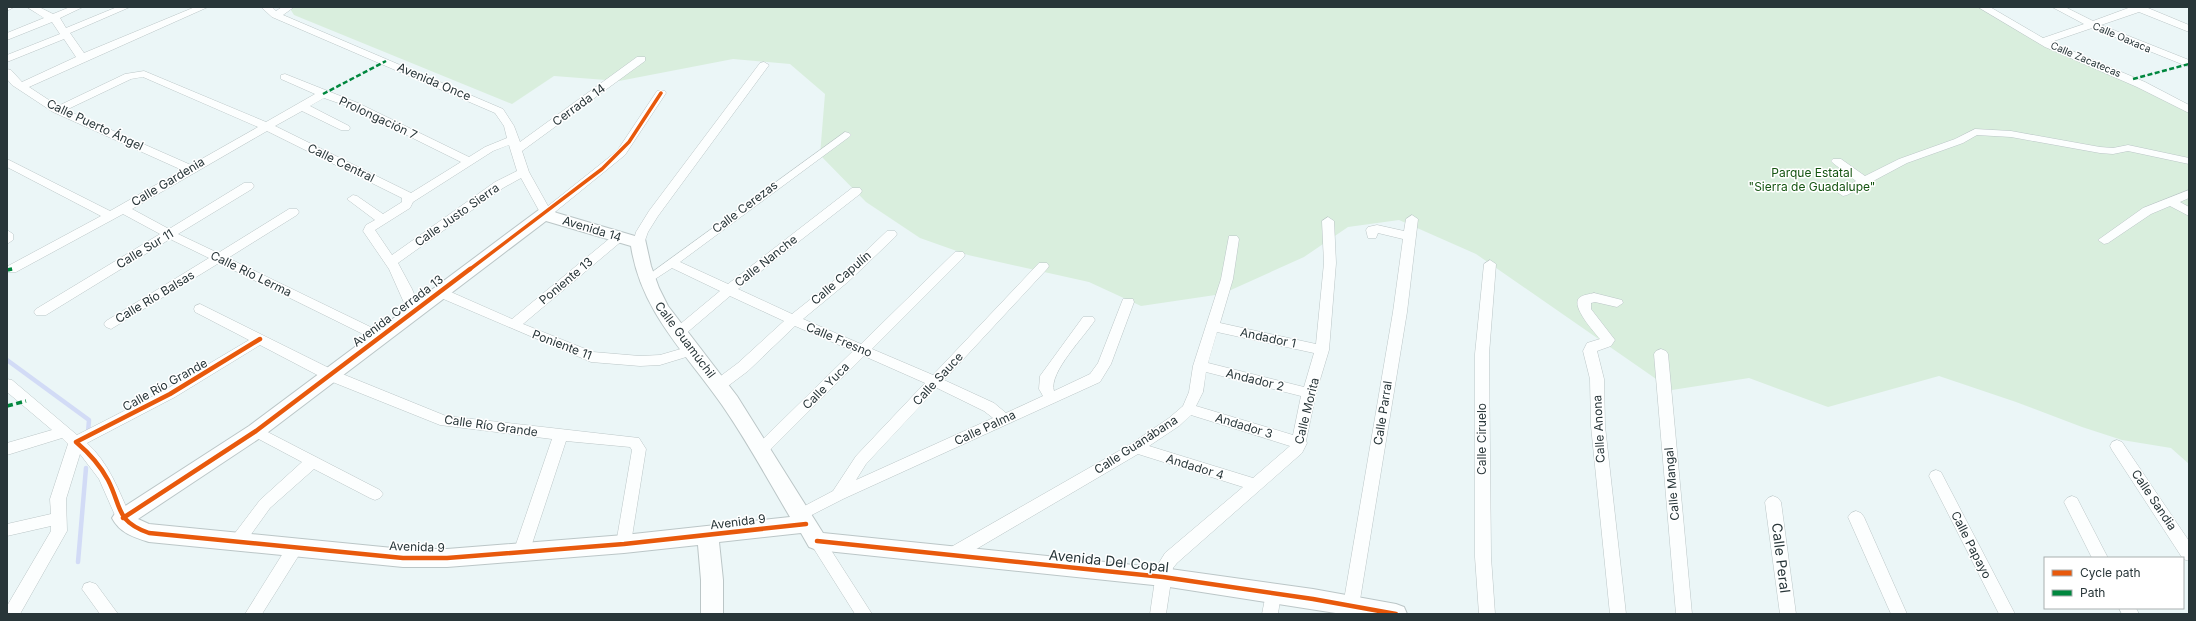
<svg xmlns="http://www.w3.org/2000/svg" width="2196" height="621" font-family="Inter,sans-serif">
<style>
.green{fill:#d9eedd}
.lines{fill:none;stroke-linecap:round;stroke-linejoin:round}
.stream{stroke:#d2dbf6;stroke-width:4.5}
.street-casing{stroke:#bbc6c7;stroke-width:1}
.secondary-casing{stroke:#bbc6c7;stroke-width:2}
.street{fill:#fcfefe;fill-rule:evenodd}
.secondary{fill:#fcfefe;fill-rule:evenodd}
.quiet-far1{stroke:#00873e;stroke-width:2.5;stroke-dasharray:5 2.5;stroke-linecap:butt}
.quiet{stroke:#00873e;stroke-width:3.5;stroke-dasharray:6 3.5;stroke-linecap:butt}
.cycleway-far1-casing{stroke:#fff;stroke-width:5.5}
.cycleway-casing{stroke:#fff;stroke-width:7}
.cycleway-far1{stroke:#e8590c;stroke-width:3.5}
.cycleway{stroke:#e8590c;stroke-width:4.5}
.labels{text-anchor:middle;stroke-width:3;stroke-linejoin:round;paint-order:stroke}
.far-street-label{font-size:10px;fill:#283639;stroke:#fff}
.street-label{font-size:12px;fill:#283639;stroke:#fff}
.park-label{font-size:12px;fill:#145410;stroke:#fff}
.near-street-label{font-size:14px;fill:#283639;stroke:#fff}
</style>
<rect width="100%" height="100%" fill="#ebf6f7"/>
<!-- green -->
<path class="green" d="M289,7H1990L2031,32L2155,87L2189,108V464L2171,448L2122,440L2082,427L2016,402L1939,376L1828,407L1749,378L1672,390L1476,254L1399,220L1348,227L1304,257L1222,294L1141,306L1089,282L968,255L920,238L866,202L820,155L825,94L790,64L733,59L619,81L554,76L512,104L294,15Z"/>
<g class="lines">
<!-- stream -->
<g class="stream">
<path d="M7,360L89,420L88,433"/>
<path d="M78,562L86,468"/>
</g>
<!-- street casing -->
<g class="street-casing">
<g id="street">
<path d="M7,7H14L7,11Z"/>
<path d="M27,7H39L53,14L70,7H83L60,18L66,28L117,7H130L70,33L84,53L195,7H208L29,87L58,106L125,74L144,71L266,122L315,94L281,79V75L285,74L358,103L469,157L485,147L507,138L504,126L495,113L272,17L261,7H272L276,11L282,7H294L283,15L503,109L514,126L520,142L637,57H645V61L522,151L529,172L548,206L617,151L657,91H665L666,93L625,155L550,216H542L521,178L503,188L398,263L412,289L421,311L414,316L409,314L389,269L363,231L366,225L375,220L347,199L353,195L357,196L383,214L402,202V198L267,131L132,209L169,229L244,183H252L254,186L252,189L178,234L218,253L289,209H297L299,212L297,215L228,258L385,334L387,337L385,340H375L219,263L111,329L106,327L104,324L106,321L209,258L170,239L46,315H36L34,312L36,309L160,234L123,214L16,272H8V266L101,216L7,167V159L110,211L182,170L53,112L12,85L7,79V69L11,70L22,82L76,57L64,39L7,62V55L60,34L52,22L7,40V33L44,18ZM143,77L258,127L191,165L66,110L131,79ZM324,98L350,107L461,162L411,193L275,126L302,111L341,130H349L350,128L349,126L310,106ZM509,145L517,171L495,182L392,255L375,230L410,208L413,202L493,151Z"/>
<path d="M1978,7H1990L2043,38L2084,24L2052,7H2065L2093,21L2131,7H2149L2148,8L2189,25V32L2139,12L2101,25L2189,60V67L2092,28L2051,42L2145,82L2189,105V113L2137,87L2045,47Z"/>
<path d="M764,62L769,65L658,216L648,232L643,246H635L633,243L636,232L649,211L760,63Z"/>
<path d="M1975,129L2011,131L2100,147L2113,148L2128,145L2189,158V164L2128,151L2113,154L2100,153L2011,137L1977,135L1963,143L1907,163L1847,195L1843,196L1837,192L1856,181L1833,163L1831,161L1833,159H1841L1865,176L1899,159L1955,139Z"/>
<path d="M845,132L849,133L851,135L849,137L680,262L728,284L852,188H860L862,191L860,194L738,289L792,314L841,275L887,231H895L897,234L895,237L849,281L803,319L861,344L955,252H963L965,255L963,258L872,349L933,375L1039,263H1047L1049,266L1047,269L944,380L994,403L1006,413L1043,396L1039,389L1040,376L1083,317H1093L1095,320C1085,336 1048,373 1054,391L1090,374L1098,363L1123,299H1133L1134,302L1111,364L1100,382L843,499L800,521L795,519L792,515L795,511L833,491L856,456L925,383L864,356L767,453L762,455L757,453L755,449L757,445L853,351L795,326L748,371L724,389H714L712,385L714,381L738,363L784,321L730,296L683,336H673L671,333L673,330L720,291L672,268L646,285L640,281ZM937,388L984,411L993,418L856,480L866,464Z"/>
<path d="M2189,190V198L2180,202L2189,207V216L2170,206L2151,214L2108,243L2104,244L2098,240L2143,208Z"/>
<path d="M1412,215L1418,219L1407,312L1359,606L1357,611L1351,613L1345,611L1343,606L1393,312L1403,239L1378,233L1376,238H1368L1366,230L1368,227L1377,225L1404,231L1406,219Z"/>
<path d="M1328,217L1334,221L1336,263L1329,350L1316,393L1306,441L1307,443L1302,453L1177,563L1173,568L1166,614H1150L1157,566L1165,553L1243,487L1138,454L956,561L950,563L944,561L942,556L944,551L1131,444L1169,418L1183,406L1189,392L1193,366L1221,279L1229,236H1237L1239,239L1233,279L1220,323L1316,344L1324,263L1322,221ZM1217,332L1314,353L1304,387L1208,363ZM1206,372L1301,396L1293,435L1196,406L1203,392ZM1191,415L1290,446L1253,478L1149,446L1179,426Z"/>
<path d="M7,230L13,234V240L7,244Z"/>
<path d="M619,233L623,234L625,237L623,240L523,324L593,352L640,356L660,355L691,346L696,348L698,351L696,354L660,365L640,366L591,362L434,295L433,292L439,288L444,289L512,319L615,234Z"/>
<path d="M1490,260L1496,264L1489,354L1491,557L1495,614H1479L1475,557V354L1484,264Z"/>
<path d="M1594,293L1622,300L1623,303L1617,307L1595,302L1591,303V309L1615,340L1611,346L1597,351L1604,379L1605,426L1626,614H1610L1591,426L1590,379L1583,351L1587,343L1600,339C1595,333 1571,307 1579,298C1582,295 1590,294 1594,293Z"/>
<path d="M200,304L335,371L446,416L639,438L646,449L630,549L624,550L618,549L616,544L632,450L630,447L566,441L529,553L527,558L521,560L515,558L513,553L552,439L440,425L325,379L260,345L175,397L87,443C109,463 119,491 131,518L128,522L123,524L118,522L99,479L80,454L66,499L67,531L20,614H7V606L51,531V526L7,536V524L51,514L50,499L68,444L62,438L7,455V443L52,430L7,392V379L12,380L77,435L165,390L249,340L195,312L194,309L195,306Z"/>
<path d="M1661,349L1666,351L1668,354L1692,614H1676L1654,354L1656,351Z"/>
<path d="M256,426L380,490L383,494L380,498L375,500L370,498L314,469L270,508L242,547L237,548L232,547L229,542L232,537L260,500L302,462L251,435L249,431L251,427Z"/>
<path d="M2117,440L2122,442L2189,541V561L2183,559L2112,450L2110,446L2112,442Z"/>
<path d="M1936,470L1941,472L2015,614H1999L1929,476L1931,472Z"/>
<path d="M1773,496L1778,498L1781,502L1796,614H1780L1765,502L1768,498Z"/>
<path d="M2072,496L2077,498L2108,558H2092L2064,502L2067,498Z"/>
<path d="M1856,511L1861,513L1864,517L1907,614H1891L1848,517L1851,513Z"/>
<path d="M817,535L822,536L872,614H855L809,541L812,536Z"/>
<path d="M296,541L302,542L304,547L262,614H245L290,542Z"/>
<path d="M90,582L96,584L118,614H100L82,589L84,584Z"/>
<path d="M1273,586L1279,588L1281,593L1278,614H1262L1267,588Z"/>
<path d="M2119,608H2136L2139,614H2122Z"/>
</g>
</g>
<!-- secondary casing -->
<g class="secondary-casing">
<path id="secondary" d="M546,208L557,213L645,239L651,266L659,288L668,306L737,396L823,533L1163,568L1313,589L1396,604L1404,607L1407,614H1342L1163,586L817,550L809,547L801,533L719,542L723,580V614H701V580L698,545L624,553L447,567H403L149,542C133,537 120,533 112,518L116,512L249,426L540,209ZM546,221L631,246C641,312 686,353 722,405C747,441 768,480 790,517L624,535L447,549H403L149,524L138,519L263,436Z"/>
</g>
<!-- street -->
<use href="#street" class="street"/>
<!-- secondary -->
<use href="#secondary" class="secondary"/>
<!-- quiet-far1 -->
<g class="quiet-far1">
<path d="M2133,79L2189,64"/>
<path d="M323,94L386,61"/>
<path d="M9,270L12,269"/>
</g>
<!-- quiet -->
<g class="quiet">
<path d="M7,270L12,269"/>
<path d="M7,406L26,401"/>
</g>
<!-- cycleway-far1 casing -->
<g class="cycleway-far1-casing">
<path id="cycleway-far1" d="M469,270L602,169L629,142L661,93"/>
</g>
<!-- cycleway casing -->
<g class="cycleway-casing">
<g id="cycleway">
<path d="M260,339L170,394L76,442C89,453 100,465 108,480C122,507 115,521 149,533L403,558H447L624,544L806,524"/>
<path d="M123,518L256,431L470,269"/>
<path d="M817,541L1163,577L1313,599L1396,614"/>
</g>
</g>
<!-- cycleway-far1 -->
<use href="#cycleway-far1" class="cycleway-far1"/>
<!-- cycleway -->
<use href="#cycleway" class="cycleway"/>
</g>
<g class="labels">
<!-- far-street labels -->
<g class="far-street-label">
<text transform="translate(2122 37) rotate(23)" y="4">Calle Oaxaca</text>
<text transform="translate(2086 59) rotate(23)" y="4">Calle Zacatecas</text>
</g>
<!-- street labels -->
<g class="street-label">
<text transform="translate(434 82) rotate(23)" y="4">Avenida Once</text>
<text transform="translate(579 105) rotate(-36)" y="4">Cerrada 14</text>
<text transform="translate(378 118) rotate(25)" y="4">Prolongación 7</text>
<text transform="translate(95 125) rotate(25)" y="4">Calle Puerto Ángel</text>
<text transform="translate(341 163) rotate(26)" y="4">Calle Central</text>
<text transform="translate(168 182) rotate(-31)" y="4">Calle Gardenia</text>
<text transform="translate(745 207) rotate(-37)" y="4">Calle Cerezas</text>
<text transform="translate(457 215) rotate(-35)" y="4">Calle Justo Sierra</text>
<text transform="translate(592 229) rotate(17)" y="4">Avenida 14</text>
<text transform="translate(145 249) rotate(-31)" y="4">Calle Sur 11</text>
<text transform="translate(766 261) rotate(-38)" y="4">Calle Nanche</text>
<text transform="translate(251 274) rotate(26)" y="4">Calle Río Lerma</text>
<text transform="translate(841 278) rotate(-41)" y="4">Calle Capulín</text>
<text transform="translate(566 281) rotate(-40)" y="4">Poniente 13</text>
<text transform="translate(155 297) rotate(-31)" y="4">Calle Río Balsas</text>
<text transform="translate(398 311) rotate(-37)" y="4">Avenida Cerrada 13</text>
<text transform="translate(1268 338) rotate(12)" y="4">Andador 1</text>
<text transform="translate(685 340) rotate(53)" y="4">Calle Guamúchil</text>
<text transform="translate(839 340) rotate(23)" y="4">Calle Fresno</text>
<text transform="translate(562 345) rotate(21)" y="4">Poniente 11</text>
<text transform="translate(938 379) rotate(-47)" y="4">Calle Sauce</text>
<text transform="translate(1255 380) rotate(14)" y="4">Andador 2</text>
<text transform="translate(165 385) rotate(-29)" y="4">Calle Río Grande</text>
<text transform="translate(826 386) rotate(-45)" y="4">Calle Yuca</text>
<text transform="translate(1307 411) rotate(-76)" y="4">Calle Morita</text>
<text transform="translate(1383 413) rotate(-81)" y="4">Calle Parral</text>
<text transform="translate(491 426) rotate(8)" y="4">Calle Río Grande</text>
<text transform="translate(1244 426) rotate(17)" y="4">Andador 3</text>
<text transform="translate(985 428) rotate(-25)" y="4">Calle Palma</text>
<text transform="translate(1599 429) rotate(-93)" y="4">Calle Anona</text>
<text transform="translate(1482 439) rotate(-90)" y="4">Calle Ciruelo</text>
<text transform="translate(1136 445) rotate(-33)" y="4">Calle Guanábana</text>
<text transform="translate(1195 467) rotate(17)" y="4">Andador 4</text>
<text transform="translate(1672 484) rotate(-95)" y="4">Calle Mangal</text>
<text transform="translate(2154 500) rotate(56)" y="4">Calle Sandia</text>
<text transform="translate(738 522) rotate(-7)" y="4">Avenida 9</text>
<text transform="translate(1971 545) rotate(63)" y="4">Calle Papayo</text>
<text transform="translate(417 547) rotate(2)" y="4">Avenida 9</text>
</g>
<!-- park labels -->
<g class="park-label">
<text x="1812" y="177">Parque Estatal<tspan x="1812" dy="14">"Sierra de Guadalupe"</tspan></text>
</g>
<!-- near-street labels -->
<g class="near-street-label">
<text transform="translate(1781 558) rotate(83)" y="5">Calle Peral</text>
<text transform="translate(1109 561) rotate(6)" y="5">Avenida Del Copal</text>
</g>
</g>
<!-- border -->
<rect width="2196" height="621" fill="none" stroke="#283639" stroke-width="16"/>
<!-- legend -->
<rect x="2044" y="557" width="140" height="52" fill="#ffffff" stroke="#a9afb0"/>
<rect x="2052" y="570" width="20" height="6" fill="#e8590c" stroke="#a9afb0"/>
<text x="2080" y="577" font-size="12" fill="#283639">Cycle path</text>
<rect x="2052" y="590" width="20" height="6" fill="#00873e" stroke="#a9afb0"/>
<text x="2080" y="597" font-size="12" fill="#283639">Path</text>
</svg>
